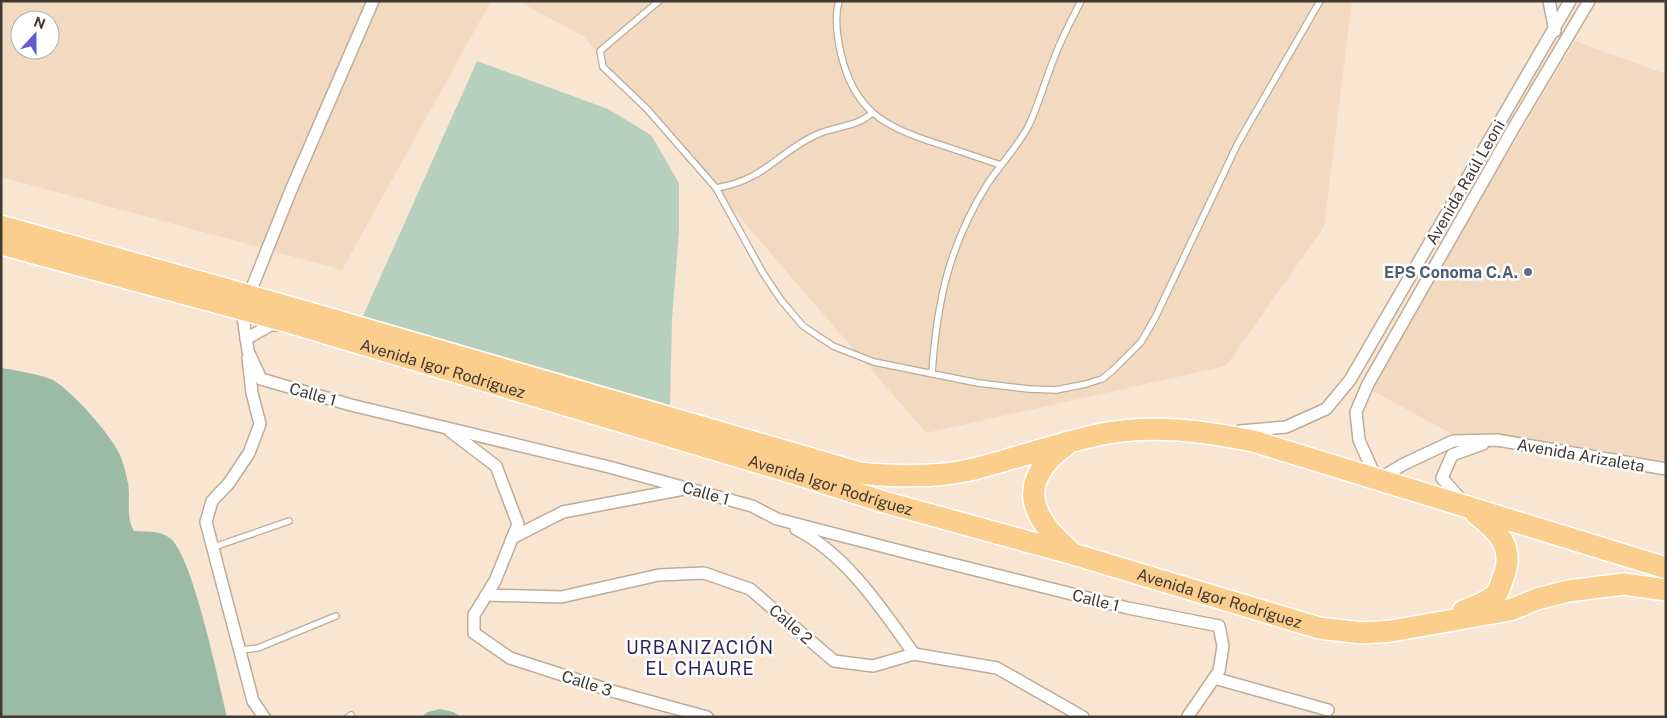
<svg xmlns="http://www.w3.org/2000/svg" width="1667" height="718" font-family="'Public Sans',sans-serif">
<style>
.built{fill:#f1dac0;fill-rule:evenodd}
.green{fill:#b7cfbd}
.forest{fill:#9cbba5}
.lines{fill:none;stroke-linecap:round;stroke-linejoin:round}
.lane-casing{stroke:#bdac99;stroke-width:8}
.street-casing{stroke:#bdac99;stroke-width:14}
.highway-casing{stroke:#fff;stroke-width:24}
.lane{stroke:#fff;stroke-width:5.5}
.street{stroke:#fff;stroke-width:11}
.highway{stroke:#fbce8d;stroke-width:21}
.service-dot{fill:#5c6f8a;stroke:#fff;stroke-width:2}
.labels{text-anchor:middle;stroke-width:5;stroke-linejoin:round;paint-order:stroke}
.street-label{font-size:16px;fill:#413932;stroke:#fff}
.service-label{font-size:16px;font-weight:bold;fill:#4e5e75;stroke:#fff;text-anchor:end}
.neighbourhood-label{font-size:18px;letter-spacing:1px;fill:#2c2660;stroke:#fff}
</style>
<rect width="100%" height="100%" fill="#f9e6d2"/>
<!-- built -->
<g class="built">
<path d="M1,1H491L342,270L1,177ZM20,20H50V50H20Z"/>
<path d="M518,1H1352L1324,227L1226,366L926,433L583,36Z"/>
<path d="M1575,41L1666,74V467L1458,437L1367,388Z"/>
</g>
<!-- green -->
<path class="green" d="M477,61L608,109L651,135L679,183V232L672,319L670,405L363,316Z"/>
<!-- forest -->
<g class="forest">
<path d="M1,368C11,369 46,376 53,380C72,391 110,434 119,453C123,461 126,474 128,483C131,501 125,515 134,531C147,532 160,530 171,539C193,558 219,683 227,717H1Z"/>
<path d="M440,709L453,712L461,717H421L428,712Z"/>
</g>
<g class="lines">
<!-- lane casing -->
<g class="lane-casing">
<g id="lane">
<path d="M659,1L600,51L603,67L647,109L716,188L763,273L781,300L803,326L833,346L874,362L978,383L1029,389L1056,390L1086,384L1102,379L1112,371L1141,342L1155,318L1238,143L1320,1"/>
<path d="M839,1C834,18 837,37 841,54C854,110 884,127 935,143C957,150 979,158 1001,165"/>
<path d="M716,188C766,180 777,152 818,134C836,126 857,127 872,113"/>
<path d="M932,373C937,301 949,245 988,183C1001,164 1017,147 1028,127C1039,104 1045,80 1055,56C1062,37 1072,19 1081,1"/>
<path d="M214,547L289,521"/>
<path d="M241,650L258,648L336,616"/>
<path d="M348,717L351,715"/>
</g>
</g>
<!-- street casing -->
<g class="street-casing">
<g id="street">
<path d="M1549,1L1555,31"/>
<path d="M1589,1L1513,129L1368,384L1356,412L1359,440L1377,480L1404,464L1453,441L1497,440L1666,469"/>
<path d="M249,295L291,190L373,1"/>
<path d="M242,310L248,351L261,379L351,405L609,467L752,506L777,519L916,555L1128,608L1219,626L1223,646L1219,671L1188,716"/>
<path d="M246,339L271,325H281"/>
<path d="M248,358L252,393L260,424L249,453L229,483L212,501L206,522L253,701L264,717"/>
<path d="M450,431L496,466L518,524L495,581L474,615V633L510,658L612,691L707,717"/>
<path d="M1240,431L1286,427L1326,409L1350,380L1570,1"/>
<path d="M1464,503L1442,478L1452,455L1483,444"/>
<path d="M796,529C846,554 882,609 914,654"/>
<path d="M512,538L563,512L684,489"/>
<path d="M486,595L561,597L659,575L704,573L750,589L834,661L873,666L914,654L997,668L1083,717"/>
<path d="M1214,678L1328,710"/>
</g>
</g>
<!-- highway casing -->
<g class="highway-casing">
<g id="highway">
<path d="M1,226L303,311L860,473C898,477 937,478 974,469C1017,458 1059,443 1102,434C1152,424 1204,431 1253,441L1666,568"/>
<path id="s1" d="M1,244L285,321L793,473L884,502L1073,554L1319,628L1362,633L1391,631L1510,610L1537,599L1568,591L1624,584L1666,590"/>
<path d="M1066,445C1017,481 1028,515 1070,551"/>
<path d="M1463,611C1474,607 1489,602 1497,593C1500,589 1501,583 1503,578C1515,548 1499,531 1476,514"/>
</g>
</g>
<!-- lane -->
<use href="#lane" class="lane"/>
<!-- street -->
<use href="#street" class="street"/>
<!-- highway -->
<use href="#highway" class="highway"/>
</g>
<!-- markers -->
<circle class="service-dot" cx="1528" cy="272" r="5"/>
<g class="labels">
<!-- street labels -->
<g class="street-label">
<text transform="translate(1465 182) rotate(-60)" y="6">Avenida Raúl Leoni</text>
<text dy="6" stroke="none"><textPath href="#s1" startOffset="459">Avenida Igor Rodríguez</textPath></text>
<text transform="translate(313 394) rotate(16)" y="6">Calle 1</text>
<text transform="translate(1581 455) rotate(10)" y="6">Avenida Arizaleta</text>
<text dy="6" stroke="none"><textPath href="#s1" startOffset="864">Avenida Igor Rodríguez</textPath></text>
<text transform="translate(706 493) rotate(16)" y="6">Calle 1</text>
<text dy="6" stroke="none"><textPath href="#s1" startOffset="1269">Avenida Igor Rodríguez</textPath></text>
<text transform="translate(1096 600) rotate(14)" y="6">Calle 1</text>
<text transform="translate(791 624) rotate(41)" y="6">Calle 2</text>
<text transform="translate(587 683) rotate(18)" y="6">Calle 3</text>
</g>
<!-- service labels -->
<g class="service-label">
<text x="1518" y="278">EPS Conoma C.A.</text>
</g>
<!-- neighbourhood labels -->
<g class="neighbourhood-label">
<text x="700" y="654">URBANIZACIÓN<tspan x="700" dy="21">EL CHAURE</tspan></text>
</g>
</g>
<!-- border -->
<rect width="1667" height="718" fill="none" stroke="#413932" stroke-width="5"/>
<!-- north arrow -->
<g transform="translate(35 35) rotate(21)"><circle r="24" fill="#ffffff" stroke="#b3b0ad"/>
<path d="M0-4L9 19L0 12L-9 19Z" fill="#665ad3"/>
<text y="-8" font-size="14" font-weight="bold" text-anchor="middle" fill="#413932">N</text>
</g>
</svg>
